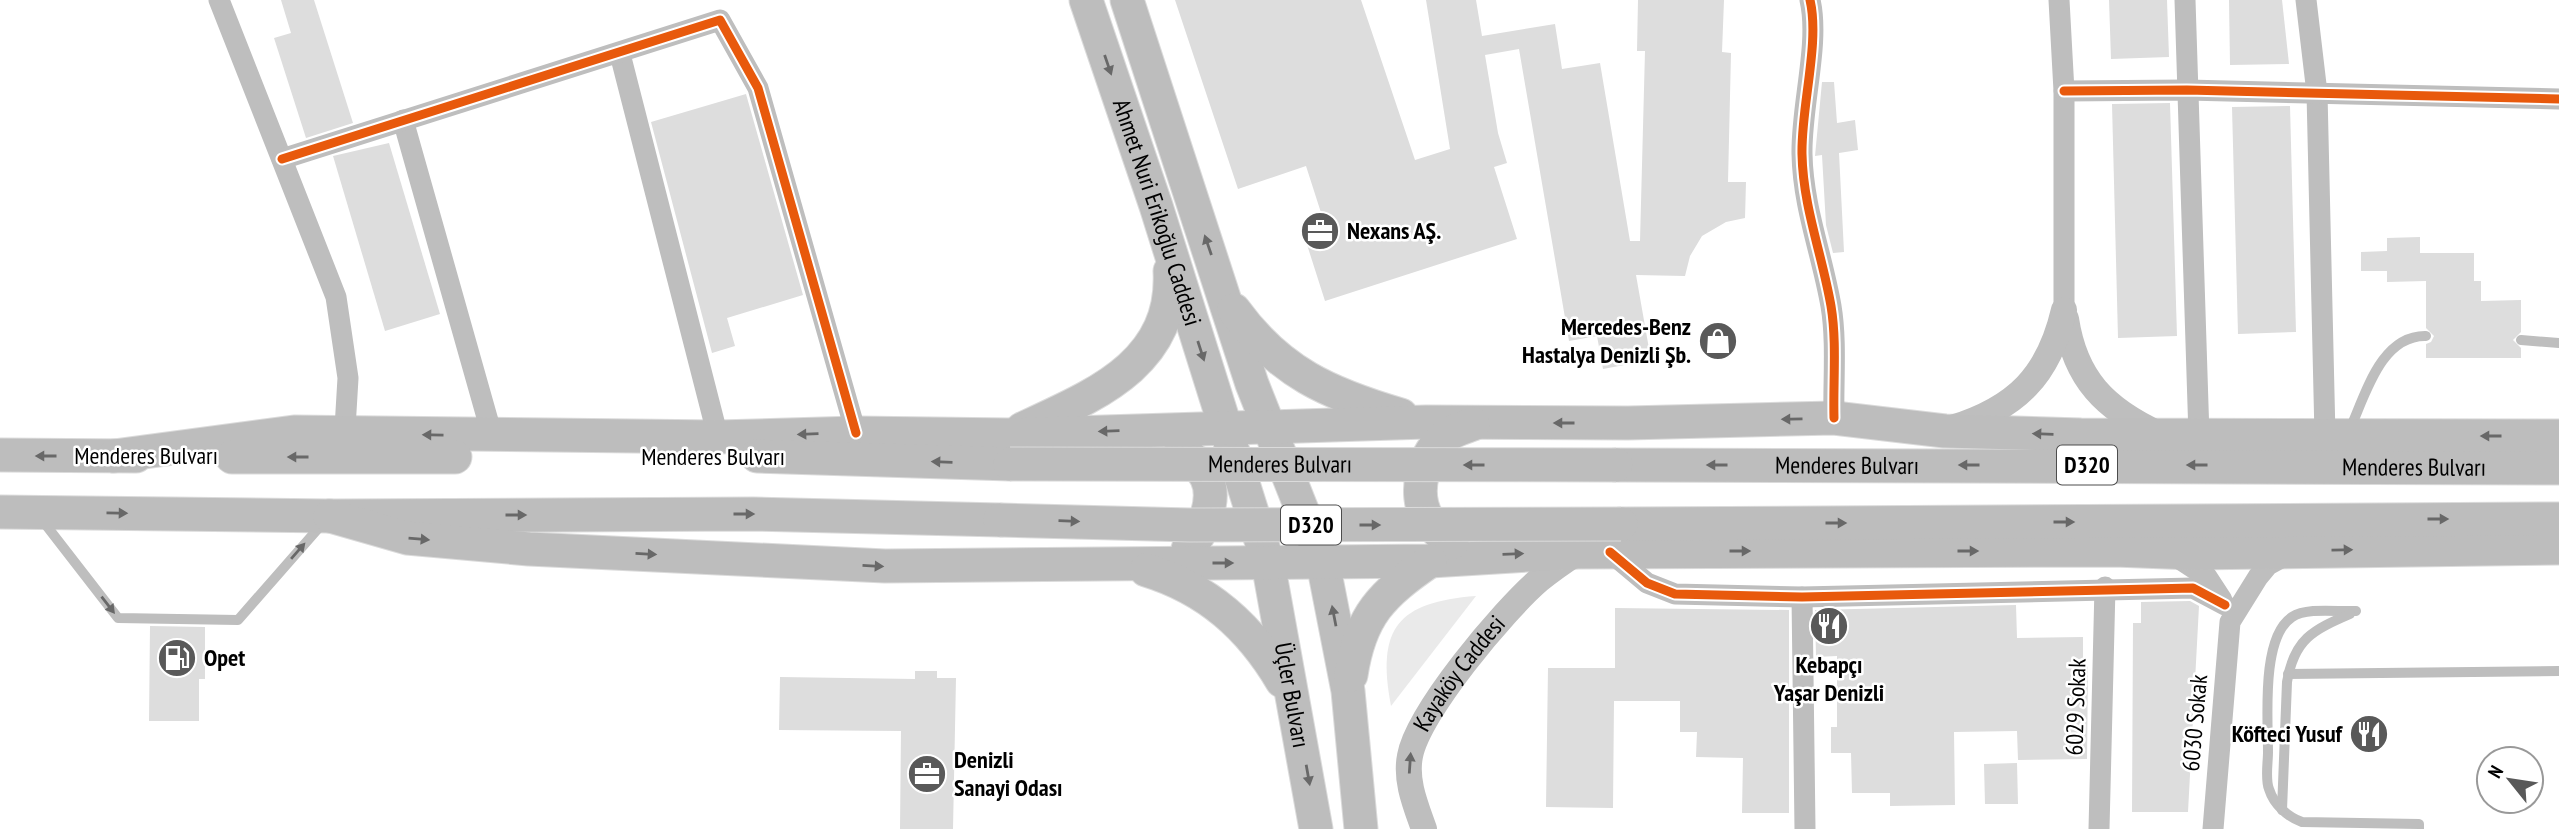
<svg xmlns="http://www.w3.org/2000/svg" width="2559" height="829" font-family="'PT Sans Narrow',sans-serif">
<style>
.green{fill:#eaeaea}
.building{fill:#ddd}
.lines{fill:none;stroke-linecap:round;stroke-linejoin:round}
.primary-casing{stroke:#dbdbdb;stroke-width:35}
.service{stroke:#bebebe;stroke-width:10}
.minor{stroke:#bebebe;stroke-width:21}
.tertiary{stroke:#bebebe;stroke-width:26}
.primary{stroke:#bdbdbd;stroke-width:33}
.primary-bridge-casing{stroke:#dbdbdb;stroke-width:35;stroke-linecap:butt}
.primary-bridge{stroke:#bdbdbd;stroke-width:33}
.cycleway-casing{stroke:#fff;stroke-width:13}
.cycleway{stroke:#e8590c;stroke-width:9}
.oneway{fill:#686868}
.labels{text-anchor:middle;stroke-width:5;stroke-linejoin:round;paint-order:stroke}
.shield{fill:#fff;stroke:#4c4c4c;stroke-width:2}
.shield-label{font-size:23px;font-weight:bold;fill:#000}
.street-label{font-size:24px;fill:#000;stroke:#fff}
.poi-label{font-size:24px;font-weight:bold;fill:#000;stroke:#fff;text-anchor:start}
</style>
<rect width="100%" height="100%" fill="#fff"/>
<!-- green -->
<path class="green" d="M1476,596L1391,706C1376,628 1398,602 1476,596Z"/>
<!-- building -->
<g class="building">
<path d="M281,0H314L353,123L306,138L274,38L291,33Z"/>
<path d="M1175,0H1361L1415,160L1450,149L1426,0H1476L1482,36L1555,24L1562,69L1600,63L1630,241H1640L1645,51H1637L1638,0H1724L1722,52L1731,53L1728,182H1746L1745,218L1726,222L1702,236L1690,256L1685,276L1636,275L1651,360L1603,369L1597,336L1569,341L1519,49L1485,55L1498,133L1507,163L1494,167L1517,239L1325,301L1302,229L1324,222L1306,166L1238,189Z"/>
<path d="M2109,0H2167L2169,57L2111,59Z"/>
<path d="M2229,0H2282L2289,64L2230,65Z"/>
<path d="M1822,82H1834L1837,123L1855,120L1858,150L1839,153L1844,252L1833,253L1826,225L1822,155L1815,156Z"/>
<path d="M746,94L803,295L727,318L735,346L712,353L651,122Z"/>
<path d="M2170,103L2177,336L2118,338L2112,104Z"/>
<path d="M2290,106L2296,332L2238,334L2232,107Z"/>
<path d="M389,143L440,314L385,331L333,156Z"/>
<path d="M2420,237V253H2474V281H2481V301L2521,300V332L2513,340L2521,348V358H2426V344L2431,342L2434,336L2426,328V281L2387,282V271H2361V252L2387,251V238Z"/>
<path d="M2190,601L2199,606L2188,812H2132L2133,623H2141V602Z"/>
<path d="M2016,605L2017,638L2083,637V666H2088L2087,759L2018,760L2017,731L1954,732L1955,805L1890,806V793H1852L1851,753H1831V727H1837V656L1816,657L1815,610Z"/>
<path d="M1615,608L1789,610V813H1742L1743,758L1696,757L1697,732H1680V701H1614L1613,808L1546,807L1548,668H1615Z"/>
<path d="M150,626L205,627V679H199V721H149Z"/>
<path d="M915,671H937V678H956L953,829H900L901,731L779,730L780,677L915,679Z"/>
<path d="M2017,763L2018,804H1985L1984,764Z"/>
</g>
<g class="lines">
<!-- primary casing -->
<g class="primary-casing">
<g id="primary">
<path id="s2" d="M1086,0L1156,206L1268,563L1316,829"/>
<path d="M1127,0L1252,384L1323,563L1348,691L1361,829"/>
<path d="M1234,310C1279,372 1329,394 1401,415"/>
<path d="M1022,429C1092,396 1175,365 1170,271"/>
<path d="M1181,448C1204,470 1217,482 1207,515C1203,527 1198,539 1188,549"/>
<path d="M0,455L136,456"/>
<path d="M114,456L294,432L718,437L856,433L1011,435L1426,422L1628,423L1834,418L1945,431L2081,435L2559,436"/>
<path d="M757,456L1010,464"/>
<path d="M232,457H455"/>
<path id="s3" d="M1616,465L2559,468"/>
<path d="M0,512L330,516L753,514L1000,520"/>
<path d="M330,516L407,538L529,549L885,566L1430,561L1578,552L2115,550L2192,553L2559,548"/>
<path d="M1621,524L2559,519"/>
<path d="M1452,543C1443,536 1434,529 1428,519C1412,494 1423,451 1447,435C1455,430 1465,427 1473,424"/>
<path d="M1146,570C1208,589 1250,627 1282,681"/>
<path d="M1351,675C1360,615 1382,594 1430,561"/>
</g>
</g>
<!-- service -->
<g class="service">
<path d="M2521,340L2559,343"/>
<path d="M2349,431C2365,397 2380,335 2426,336"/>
<path d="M42,520L118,618L238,620L323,523"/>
<path d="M2356,611C2338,612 2307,607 2292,617C2261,637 2268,719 2268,752C2268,763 2265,779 2269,789C2274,805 2288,817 2302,822L2419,824V829"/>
<path d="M2288,674L2559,671"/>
<path d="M2282,810L2287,682C2294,639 2313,630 2350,614"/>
</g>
<!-- minor -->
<g class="minor">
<path d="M219,0L336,297L348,378L344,445"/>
<path d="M1810,0C1820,43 1801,106 1802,154C1803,207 1822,254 1831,306C1837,342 1833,382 1834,418"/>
<path d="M2059,0L2064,91V310"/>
<path d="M2185,0L2199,436"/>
<path d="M2306,0L2317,93L2325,436"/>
<path d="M620,54L718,437"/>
<path d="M2064,91L2187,90L2559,99"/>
<path d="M403,120L492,435"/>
<path d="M282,159L720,20L758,88L856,433"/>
<path d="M1610,552L1647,583L1675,594L1802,597L2193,588L2225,605"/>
<path d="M2175,556L2207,577L2222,600"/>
<path d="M1802,597L1805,829"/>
<path d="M2099,829L2105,587"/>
<path d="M2213,829L2230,622L2258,577L2268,565L2288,554"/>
</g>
<!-- tertiary -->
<g class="tertiary">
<path d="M2066,319C2075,379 2105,409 2159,434"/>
<path d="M1952,428C2017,408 2049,375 2064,310"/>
<path id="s1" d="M1424,829C1416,806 1405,781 1410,756C1418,712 1504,610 1539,580C1551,570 1564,561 1578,552"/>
</g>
<!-- primary -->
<use href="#primary" class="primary"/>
<!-- primary-bridge casing -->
<g class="primary-bridge-casing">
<g id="primary-bridge">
<path id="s4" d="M1010,464L1616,465"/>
<path d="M1000,520L1190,525L1621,524"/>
</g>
</g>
<!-- primary-bridge -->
<use href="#primary-bridge" class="primary-bridge"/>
<!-- cycleway casing -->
<g class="cycleway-casing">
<g id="cycleway">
<path d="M1810,0C1820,43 1801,106 1802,154C1803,207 1822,254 1831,306C1837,342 1833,382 1834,418"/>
<path d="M2064,91L2187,90L2559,99"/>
<path d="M282,159L720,20L758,88L856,433"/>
<path d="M1610,552L1647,583L1675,594L1802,597L2193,588L2225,605"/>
</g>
</g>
<!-- cycleway -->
<use href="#cycleway" class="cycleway"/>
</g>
<!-- one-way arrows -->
<defs><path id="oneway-solid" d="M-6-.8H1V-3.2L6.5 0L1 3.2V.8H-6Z" transform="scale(1.75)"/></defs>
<g class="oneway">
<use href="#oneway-solid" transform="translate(1108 65) rotate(71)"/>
<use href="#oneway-solid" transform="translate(1208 245) rotate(-109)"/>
<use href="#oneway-solid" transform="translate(1201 351) rotate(72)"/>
<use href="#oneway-solid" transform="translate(1792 419) rotate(179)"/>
<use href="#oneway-solid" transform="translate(1564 423) rotate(180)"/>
<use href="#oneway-solid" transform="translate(1109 431) rotate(178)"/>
<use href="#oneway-solid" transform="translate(808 434) rotate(178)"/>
<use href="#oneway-solid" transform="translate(2043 434) rotate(-178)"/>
<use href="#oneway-solid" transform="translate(433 435) rotate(-179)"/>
<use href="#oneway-solid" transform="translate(2491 436) rotate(180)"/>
<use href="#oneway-solid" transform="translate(46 456) rotate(-180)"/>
<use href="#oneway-solid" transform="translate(298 457) rotate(-180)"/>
<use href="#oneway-solid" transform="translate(942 462) rotate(-178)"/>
<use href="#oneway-solid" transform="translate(1474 465) rotate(-180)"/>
<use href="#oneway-solid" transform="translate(1717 465) rotate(-180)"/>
<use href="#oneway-solid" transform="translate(1969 465) rotate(-180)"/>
<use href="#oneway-solid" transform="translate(2197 465) rotate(-180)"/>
<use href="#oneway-solid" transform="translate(117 513) rotate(1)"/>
<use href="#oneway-solid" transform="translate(744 514)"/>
<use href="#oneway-solid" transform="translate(516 515)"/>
<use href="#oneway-solid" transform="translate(2438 519)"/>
<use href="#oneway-solid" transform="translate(1069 521) rotate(2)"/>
<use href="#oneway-solid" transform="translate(2064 522)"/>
<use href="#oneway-solid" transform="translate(1836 523)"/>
<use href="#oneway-solid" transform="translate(1370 525)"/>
<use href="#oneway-solid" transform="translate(419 539) rotate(5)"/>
<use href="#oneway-solid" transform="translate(2342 550) rotate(-1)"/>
<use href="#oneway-solid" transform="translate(298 551) rotate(-49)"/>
<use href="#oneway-solid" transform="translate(1740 551)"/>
<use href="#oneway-solid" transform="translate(1968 551)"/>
<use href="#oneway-solid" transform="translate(646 554) rotate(3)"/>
<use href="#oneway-solid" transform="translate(1513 554) rotate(-2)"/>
<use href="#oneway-solid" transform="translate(1223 563)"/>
<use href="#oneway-solid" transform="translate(873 566) rotate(3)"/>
<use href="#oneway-solid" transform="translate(108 605) rotate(52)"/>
<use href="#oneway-solid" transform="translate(1334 616) rotate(-101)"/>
<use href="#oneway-solid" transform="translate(1410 763) rotate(-86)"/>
<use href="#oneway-solid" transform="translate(1308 775) rotate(80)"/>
</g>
<!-- icons -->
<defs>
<g id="office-disc" transform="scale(2.0125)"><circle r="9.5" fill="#595959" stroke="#fff"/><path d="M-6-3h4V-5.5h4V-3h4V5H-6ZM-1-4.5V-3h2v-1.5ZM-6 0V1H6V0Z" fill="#fff"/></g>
<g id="shop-disc" transform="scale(2.0125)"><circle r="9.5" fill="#595959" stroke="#fff"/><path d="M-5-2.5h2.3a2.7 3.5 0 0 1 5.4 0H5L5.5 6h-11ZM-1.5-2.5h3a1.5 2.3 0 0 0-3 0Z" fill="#fff"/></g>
<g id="restaurant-disc" transform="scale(2.0125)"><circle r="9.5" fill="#595959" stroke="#fff"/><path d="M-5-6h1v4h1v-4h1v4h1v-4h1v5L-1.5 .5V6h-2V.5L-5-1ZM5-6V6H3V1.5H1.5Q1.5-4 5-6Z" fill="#fff"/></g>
<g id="fuel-disc" transform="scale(2.0125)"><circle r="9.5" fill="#595959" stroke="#fff"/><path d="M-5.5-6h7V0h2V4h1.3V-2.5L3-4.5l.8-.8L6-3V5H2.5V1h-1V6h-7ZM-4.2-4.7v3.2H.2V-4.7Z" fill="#fff"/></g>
</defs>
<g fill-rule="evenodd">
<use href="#office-disc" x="1320" y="231"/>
<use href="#shop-disc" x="1718" y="341"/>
<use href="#restaurant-disc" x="1829" y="626"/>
<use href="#fuel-disc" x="177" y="658"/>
<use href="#restaurant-disc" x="2369" y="734"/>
<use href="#office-disc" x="927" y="774"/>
</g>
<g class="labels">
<!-- shield labels -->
<g class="shield">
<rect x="2057" y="445.5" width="60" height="39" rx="5"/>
<rect x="1281" y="505.5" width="60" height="39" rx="5"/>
</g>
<g class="shield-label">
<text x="2087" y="473">D320</text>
<text x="1311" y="533">D320</text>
</g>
<!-- street labels -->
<g class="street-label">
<text dy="8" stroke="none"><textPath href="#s2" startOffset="224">Ahmet Nuri Erikoğlu Caddesi</textPath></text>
<text x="146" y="464">Menderes Bulvarı</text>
<text x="713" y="465">Menderes Bulvarı</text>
<text dy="8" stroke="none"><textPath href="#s4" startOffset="270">Menderes Bulvarı</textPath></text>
<text dy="8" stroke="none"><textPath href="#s3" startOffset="231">Menderes Bulvarı</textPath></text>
<text dy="8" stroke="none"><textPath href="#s3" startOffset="798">Menderes Bulvarı</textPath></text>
<text dy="8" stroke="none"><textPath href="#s1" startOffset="172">Kayaköy Caddesi</textPath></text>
<text dy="8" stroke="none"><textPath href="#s2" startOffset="726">Üçler Bulvarı</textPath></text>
<text transform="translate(2076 707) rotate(-88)" y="8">6029 Sokak</text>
<text transform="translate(2195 723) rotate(-85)" y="8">6030 Sokak</text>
</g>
<!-- poi labels -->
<g class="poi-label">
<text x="1347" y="239">Nexans AŞ.</text>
<text x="1691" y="335" text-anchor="end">Mercedes-Benz<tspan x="1691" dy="28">Hastalya Denizli Şb.</tspan></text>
<text x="204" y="666">Opet</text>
<text x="1829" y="673" text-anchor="middle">Kebapçı<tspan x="1829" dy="28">Yaşar Denizli</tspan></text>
<text x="2342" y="742" text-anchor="end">Köfteci Yusuf</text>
<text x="954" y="768">Denizli<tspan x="954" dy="28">Sanayi Odası</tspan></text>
</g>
</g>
<!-- north arrow -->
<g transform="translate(2510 780) rotate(300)"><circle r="33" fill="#ffffff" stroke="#999999" stroke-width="2"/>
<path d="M0-5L12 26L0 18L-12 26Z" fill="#595959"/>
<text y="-10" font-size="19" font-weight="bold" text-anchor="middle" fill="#000000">N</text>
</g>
</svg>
